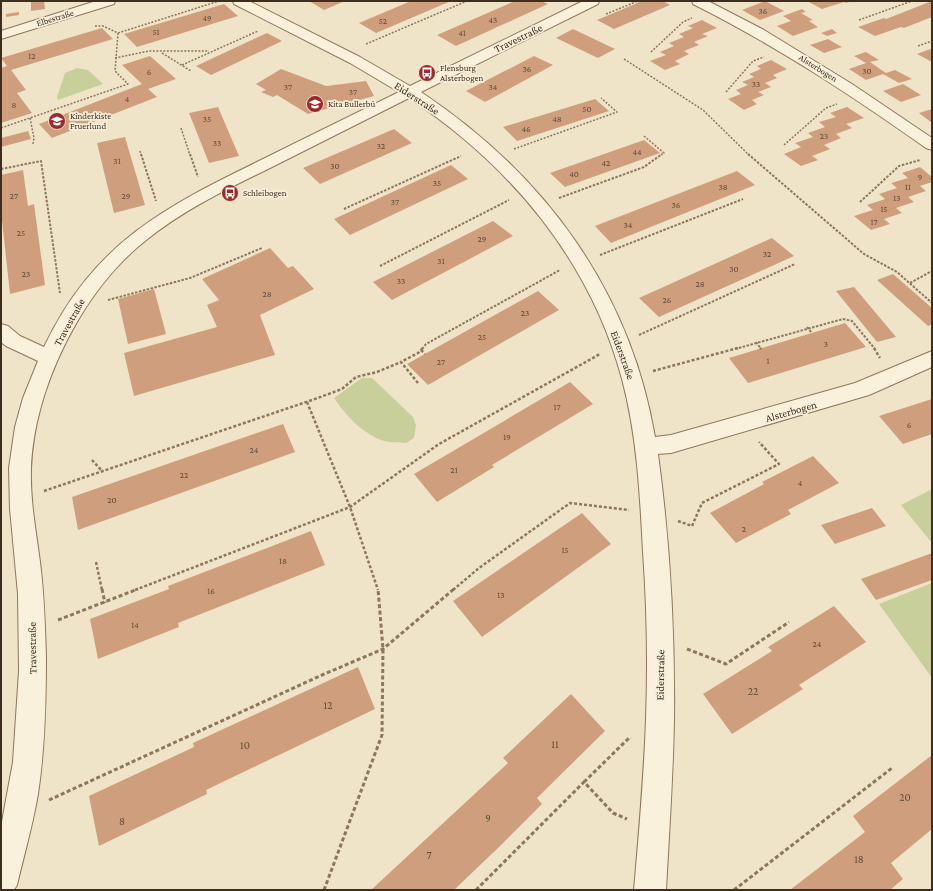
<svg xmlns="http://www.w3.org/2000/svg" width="933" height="891" font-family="'Crimson Pro',serif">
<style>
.green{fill:#c9cf9b}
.building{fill:#cf9f7d}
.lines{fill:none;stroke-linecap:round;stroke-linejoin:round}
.minor-casing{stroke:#8d765c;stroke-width:2}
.path-far3{stroke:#8d765c;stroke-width:1.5;stroke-dasharray:2 1.5;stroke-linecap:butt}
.path-far2{stroke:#8d765c;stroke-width:2;stroke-dasharray:2.5 1.5;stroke-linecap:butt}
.path-far1{stroke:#8d765c;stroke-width:2.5;stroke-dasharray:3 2;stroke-linecap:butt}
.path{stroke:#8d765c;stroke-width:3;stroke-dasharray:4 2.5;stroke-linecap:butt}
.minor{fill:#faf1dc;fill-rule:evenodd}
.labels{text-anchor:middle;stroke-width:3.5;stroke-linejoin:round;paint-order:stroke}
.number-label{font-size:9px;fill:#624a37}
.far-street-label{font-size:9px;fill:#3d2e20;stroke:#f7eed8}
.far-poi-label{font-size:9px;fill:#3d2e20;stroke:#f7eed8;text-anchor:start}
.street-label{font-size:11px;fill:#3d2e20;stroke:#f7eed8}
.near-number-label{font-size:11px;fill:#624a37}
</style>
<rect width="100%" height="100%" fill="#f0e4c8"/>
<!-- green -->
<g class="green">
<path d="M77,68L88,70L103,84L58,100L57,97L65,73Z"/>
<path d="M362,378H372L413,417L416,425L414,438L406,443C399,442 391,443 384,441C363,434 346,416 334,398Z"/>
<path d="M932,489V543L901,505Z"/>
<path d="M932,583V678L879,604Z"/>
</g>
<!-- building -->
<g class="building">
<path d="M31,1H44L45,9L31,11Z"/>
<path d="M309,1H345L324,10Z"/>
<path d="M411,1H451L376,33L359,23Z"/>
<path d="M515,1H541L548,4L456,46L437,35Z"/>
<path d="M642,1H663L670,5L614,29L597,20Z"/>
<path d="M765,1L784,11L760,20L742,10Z"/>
<path d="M807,1H852L846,3L844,2L822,9Z"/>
<path d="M932,1V17L904,28L901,27L875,36L858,27L884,18L886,19Z"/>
<path d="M224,4L238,16L137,47L124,34Z"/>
<path d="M802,9L806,12L801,13L813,20L809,21L818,27L793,36L777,26L791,21L783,16Z"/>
<path d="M19,12V15L6,17V14Z"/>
<path d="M702,20L717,28L702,34L708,36L694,42L699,45L684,51L689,54L675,61L680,64L665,70L650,61L666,55L660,52L674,46L669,43L684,37L679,34L693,28L688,26Z"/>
<path d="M102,28L113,39L11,70L26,90L17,93L32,113L1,123V68L7,66L1,58Z"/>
<path d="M573,29L615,49L598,58L556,38Z"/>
<path d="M832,29L837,33L827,36L821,33Z"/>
<path d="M267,33L282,41L211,75L196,66Z"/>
<path d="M828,39L842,47L824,53L810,45Z"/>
<path d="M930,49L932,50V62L917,54Z"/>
<path d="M866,52L879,60L870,62L886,73L895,70L912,79L899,83L883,74L866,80L849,69L866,63L854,56Z"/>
<path d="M150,56L176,79L148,89L157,97L52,138L39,124L142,84L122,65Z"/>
<path d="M534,56L553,65L485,102L466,91Z"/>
<path d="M771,60L787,69L773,75L777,78L765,83L771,87L758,92L764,95L752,100L757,104L744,110L728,99L741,94L736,90L748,85L742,82L754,77L749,74L761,69L757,66Z"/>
<path d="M281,69L326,86L366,81L374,96L308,114L277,95L273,97L261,92L266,90L256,84Z"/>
<path d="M903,84L921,95L901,102L883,91Z"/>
<path d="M595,99L609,111L517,141L503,127Z"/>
<path d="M218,107L239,156L209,163L189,113Z"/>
<path d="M847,107L864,118L846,124L852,128L836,134L841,138L824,145L830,149L812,156L818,160L801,166L784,154L801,147L795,143L813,137L808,133L825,127L819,122L836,117L830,113Z"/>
<path d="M932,109V123L919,113Z"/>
<path d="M394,129L412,143L320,184L303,168Z"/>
<path d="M28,131L31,139L1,147V138Z"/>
<path d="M125,137L145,205L114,213L97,143Z"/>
<path d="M644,140L660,153L565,187L550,173Z"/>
<path d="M451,165L468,179L350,235L334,219Z"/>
<path d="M920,167L932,177V182L920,186L926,191L908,197L914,202L896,208L902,213L884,219L890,224L871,230L854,216L873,210L867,205L885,199L879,194L897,188L891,183L908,178L902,173Z"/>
<path d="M23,170L28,206L34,204L45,285L10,294L1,211V175Z"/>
<path d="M737,171L755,185L611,243L595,226Z"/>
<path d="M493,221L513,236L392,300L373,282Z"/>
<path d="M772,238L794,256L659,317L639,298Z"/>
<path d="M270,248L288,268L293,266L314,289L260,315L275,355L134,396L124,353L217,327L207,305L219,300L202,279Z"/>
<path d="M893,274L932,308V324L928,326L877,280Z"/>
<path d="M854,287L896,337L877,342L836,291Z"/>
<path d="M154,289L166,334L128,344L118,299Z"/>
<path d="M538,291L559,310L428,385L407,364Z"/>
<path d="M845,323L866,347L748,383L729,358Z"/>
<path d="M570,382L593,404L492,465L494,467L437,502L414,474Z"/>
<path d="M932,399V434L903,444L879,416Z"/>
<path d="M283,424L295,452L78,530L72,497Z"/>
<path d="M813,456L839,483L788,510L791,514L736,543L710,513L764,484L762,482Z"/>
<path d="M872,508L886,526L835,544L821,525Z"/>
<path d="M582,513L611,544L482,637L453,601Z"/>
<path d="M311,531L325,565L178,623L179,627L98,659L90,619L169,589L168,586Z"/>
<path d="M932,553V580L876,600L861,579Z"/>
<path d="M834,606L866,642L799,685L803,689L732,734L703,694L772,651L768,647Z"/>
<path d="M358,667L375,709L206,790L207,794L99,846L89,796L194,747L193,743Z"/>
<path d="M571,694L605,731L537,798L542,804L499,847L454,890H371L508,763L503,758Z"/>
<path d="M932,755V829L891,863L903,879L890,890H790L865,832L853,816Z"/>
</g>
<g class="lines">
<!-- minor casing -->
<g class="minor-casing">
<g id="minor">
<path d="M96,1H115L114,4L1,39V31Z"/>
<path d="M233,1H249L360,57L410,86L583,1H599L598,4L421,92C544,174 630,290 655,437L671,435L855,383L932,351V367L869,395L671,453L658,454C670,542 675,632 674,720C673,777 669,834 666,890H634C639,833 644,776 646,719C648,664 647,608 643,552C640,494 637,435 622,379C590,260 510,165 409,98C362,122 315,145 268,169C225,190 182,211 145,241C82,291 34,388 31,469C30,500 36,531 40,562C44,593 45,624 46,656C46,702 45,748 38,794C33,824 24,855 17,885L14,890H1V827L13,762L19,671L18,594L10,509L9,468L15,427L23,398L38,361L6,346L1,342V324L8,326L20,336L44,347C94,242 165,207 263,159C309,136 354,114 399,92L350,63L234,4Z"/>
<path d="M692,1H708L764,30L852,84L932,138V150L926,148C851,95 775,45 693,4Z"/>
</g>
</g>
<!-- path-far3 -->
<g class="path-far3">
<path d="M606,14L638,1"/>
<path d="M859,20L912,1"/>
<path d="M118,33L219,1"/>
<path d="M366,44L467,1"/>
<path d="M918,46L932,41"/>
<path d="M651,52L683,22L692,18"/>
<path d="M162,53L191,71"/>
<path d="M115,58L149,51H209"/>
<path d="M624,59L703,110L749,155"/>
<path d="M182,65L258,31"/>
<path d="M726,92L753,61L764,57"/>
<path d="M30,118L34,138L33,144"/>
<path d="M1,128L128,84L115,71L118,33L103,26H94"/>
<path d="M181,128L190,155"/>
<path d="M644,136L664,153L661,155"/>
<path d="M784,145L826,108L837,104"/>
<path d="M514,149L617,112L601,98"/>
<path d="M140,151L141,155"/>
</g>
<!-- path-far2 -->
<g class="path-far2">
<path d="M141,154L156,201"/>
<path d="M190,154L198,177"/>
<path d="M748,154L864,254L897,272L932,303"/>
<path d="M1,169L41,161L60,293"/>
<path d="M559,198L644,167L662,154"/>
<path d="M860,202L899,166L920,160"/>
<path d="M344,209L461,156"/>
<path d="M600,255L743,199"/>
<path d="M380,266L509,200"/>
<path d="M910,283L932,271"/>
<path d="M108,300L190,278L262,248"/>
<path d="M807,327L812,333"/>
<path d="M639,335L795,264"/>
<path d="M756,342L761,349"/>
<path d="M422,349L426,344L560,270"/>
<path d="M735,349L843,319L852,321L875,349"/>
</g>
<!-- path-far1 -->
<g class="path-far1">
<path d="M760,348L761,349"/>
<path d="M874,348L880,358"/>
<path d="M421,350L425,354"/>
<path d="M653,371L738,348"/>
<path d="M418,383L401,362L418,353L423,348"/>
<path d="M307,402L350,507L378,590"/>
<path d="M92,460L102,471"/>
<path d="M44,491L315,399L342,389L356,377L377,372L401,362"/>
<path d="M678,521L692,526L702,503L779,464L759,442"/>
<path d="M96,562L102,590"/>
<path d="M135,590L350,507L439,444L600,354"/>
<path d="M453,590L479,568L570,503L629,510"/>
</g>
<!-- path -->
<g class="path">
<path d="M102,589L105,603"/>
<path d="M58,620L138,589"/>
<path d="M687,649L726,664L789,622"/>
<path d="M584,782L629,738L631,739"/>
<path d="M49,800L322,675L383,649L454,589"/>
<path d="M324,890L382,735L383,649L378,589"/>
<path d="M476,890L584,782L613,813L627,819"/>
<path d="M734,890L892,768"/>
</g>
<!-- minor -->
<use href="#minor" class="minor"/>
</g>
<!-- icons -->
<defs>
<g id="bus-disc" transform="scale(0.9)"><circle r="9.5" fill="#9e2a2b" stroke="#f7eed8"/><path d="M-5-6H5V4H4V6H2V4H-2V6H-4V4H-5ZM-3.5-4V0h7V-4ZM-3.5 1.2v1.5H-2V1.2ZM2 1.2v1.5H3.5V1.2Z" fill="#fff"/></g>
<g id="school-disc" transform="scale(0.9)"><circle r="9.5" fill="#9e2a2b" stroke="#f7eed8"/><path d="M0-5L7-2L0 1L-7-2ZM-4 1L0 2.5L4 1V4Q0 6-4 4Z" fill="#fff"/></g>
</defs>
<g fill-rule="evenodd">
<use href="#bus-disc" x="427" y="73"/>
<use href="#school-disc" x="315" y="104"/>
<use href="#school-disc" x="57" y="121"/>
<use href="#bus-disc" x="230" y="193"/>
</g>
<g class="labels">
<!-- number labels -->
<g class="number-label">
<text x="763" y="14">36</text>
<text x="207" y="21">49</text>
<text x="493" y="23">43</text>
<text x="383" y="24">52</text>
<text x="156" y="35">51</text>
<text x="462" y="36">41</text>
<text x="32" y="59">12</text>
<text x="527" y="72">36</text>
<text x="867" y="74">30</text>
<text x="149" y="75">6</text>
<text x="756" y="87">33</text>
<text x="288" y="90">37</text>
<text x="493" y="90">34</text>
<text x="353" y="95">37</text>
<text x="127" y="102">4</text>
<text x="14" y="108">8</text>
<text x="587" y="112">50</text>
<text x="207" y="122">35</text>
<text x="557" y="122">48</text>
<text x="526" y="132">46</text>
<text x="824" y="139">23</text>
<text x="217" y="146">33</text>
<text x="381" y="149">32</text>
<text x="637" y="155">44</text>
<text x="117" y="164">31</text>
<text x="606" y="166">42</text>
<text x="335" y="169">30</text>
<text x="574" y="177">40</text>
<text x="920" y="180">9</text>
<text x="437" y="186">35</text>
<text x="723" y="190">38</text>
<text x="908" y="190">11</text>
<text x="14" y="199">27</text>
<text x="126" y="199">29</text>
<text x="897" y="201">13</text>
<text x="395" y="205">37</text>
<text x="676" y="208">36</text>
<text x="884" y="212">15</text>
<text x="874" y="225">17</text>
<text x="628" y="228">34</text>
<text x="21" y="236">25</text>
<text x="482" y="242">29</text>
<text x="767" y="257">32</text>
<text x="441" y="264">31</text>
<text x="734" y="272">30</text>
<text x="26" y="277">23</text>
<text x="401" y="284">33</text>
<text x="700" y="287">28</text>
<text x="267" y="297">28</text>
<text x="667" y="303">26</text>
<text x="525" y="316">23</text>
<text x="482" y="340">25</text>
<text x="826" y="347">3</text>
<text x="768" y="364">1</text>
<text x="441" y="365">27</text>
<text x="557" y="410">17</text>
<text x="909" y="428">6</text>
<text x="507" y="440">19</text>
<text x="254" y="453">24</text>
<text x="454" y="473">21</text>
<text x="184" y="478">22</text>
<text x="800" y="486">4</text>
<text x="112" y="503">20</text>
<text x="744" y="532">2</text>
<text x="565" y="553">15</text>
<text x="283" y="564">18</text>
<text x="211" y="594">16</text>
<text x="501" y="598">13</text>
<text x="135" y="628">14</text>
<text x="817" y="647">24</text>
</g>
<!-- far-street labels -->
<g class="far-street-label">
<text transform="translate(55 18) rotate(-17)" y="3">Elbestraße</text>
<text transform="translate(818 68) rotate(32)" y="3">Alsterbogen</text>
</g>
<!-- far-poi labels -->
<g class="far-poi-label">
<text x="440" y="71">Flensburg<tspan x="440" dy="10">Alsterbogen</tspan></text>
<text x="328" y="107">Kita Bullerbü</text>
<text x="70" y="119">Kinderkiste<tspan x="70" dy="10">Fruerlund</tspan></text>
<text x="243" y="196">Schleibogen</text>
</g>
<!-- street labels -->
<g class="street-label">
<text transform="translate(518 38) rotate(-26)" y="4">Travestraße</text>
<text transform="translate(417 98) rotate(33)" y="4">Eiderstraße</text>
<text transform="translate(69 322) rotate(-61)" y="4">Travestraße</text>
<text transform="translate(623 355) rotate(70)" y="4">Eiderstraße</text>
<text transform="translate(791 411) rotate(-16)" y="4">Alsterbogen</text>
<text transform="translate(32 648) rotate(-91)" y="4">Travestraße</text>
<text transform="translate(660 675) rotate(-89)" y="4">Eiderstraße</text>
</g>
<!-- near-number labels -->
<g class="near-number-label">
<text x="753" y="695">22</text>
<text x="328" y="709">12</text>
<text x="555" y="748">11</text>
<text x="245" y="749">10</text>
<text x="905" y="801">20</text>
<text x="488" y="822">9</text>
<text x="122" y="825">8</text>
<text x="429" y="859">7</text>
<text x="859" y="863">18</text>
</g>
</g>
<!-- border -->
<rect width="933" height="891" fill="none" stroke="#3d2e20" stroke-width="4"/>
</svg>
